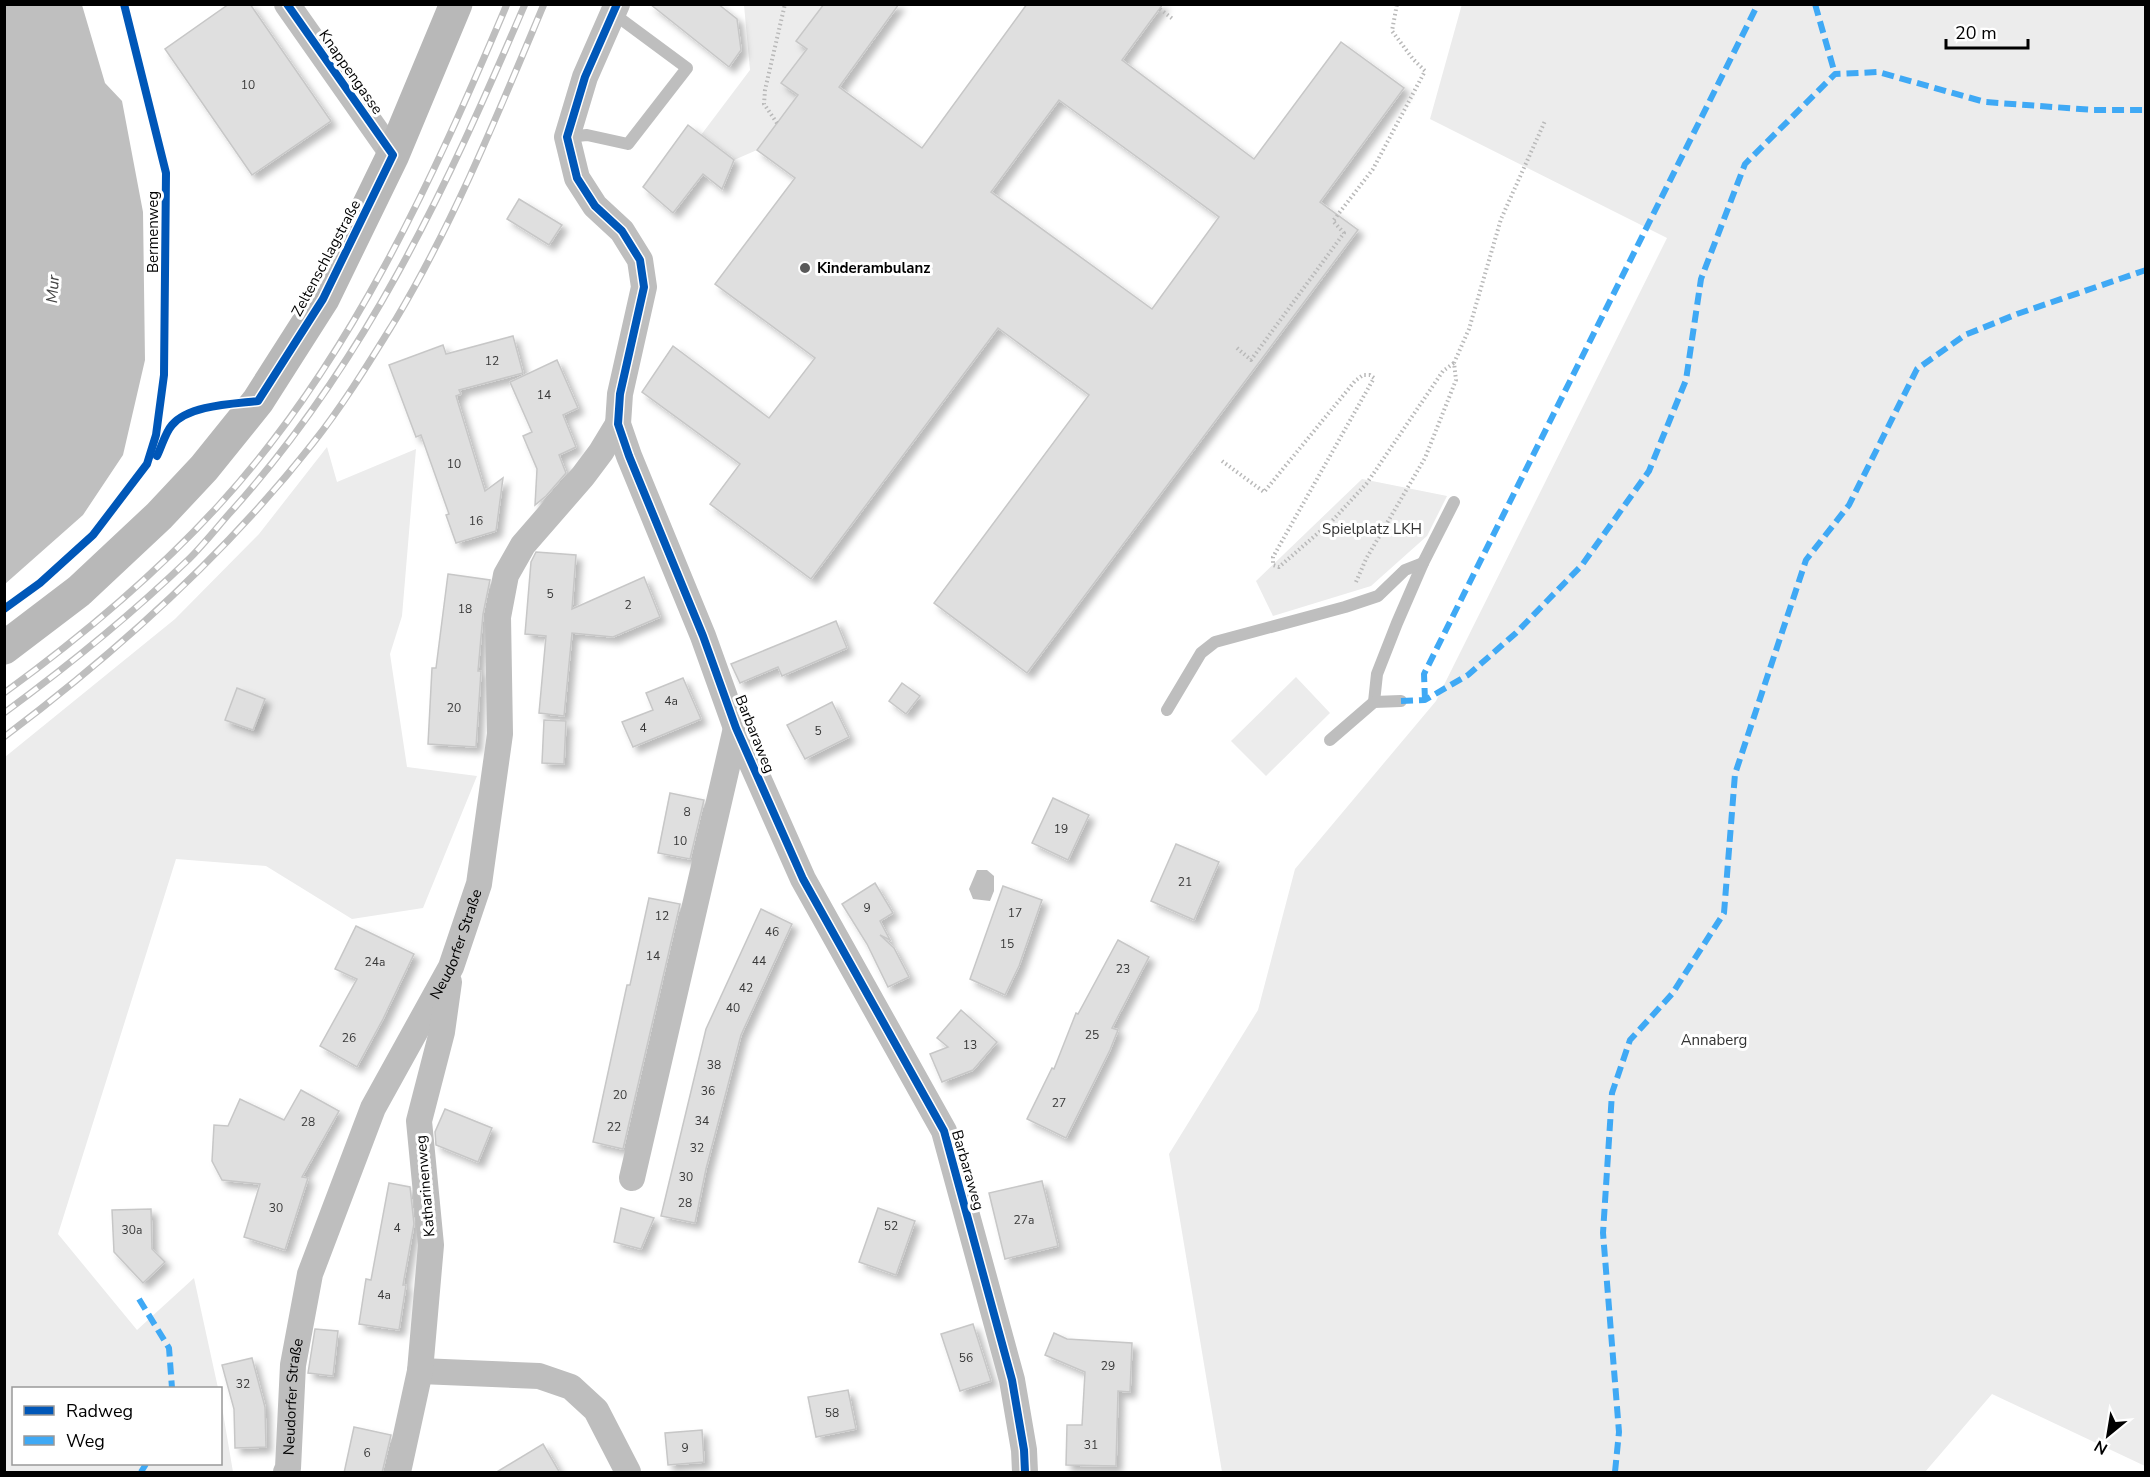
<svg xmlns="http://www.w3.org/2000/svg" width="2150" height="1477" font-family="'Nunito Sans',sans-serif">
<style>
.green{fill:#ececec}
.water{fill:#bfbfbf}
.building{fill:#dfdfdf;stroke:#c7c7c7;stroke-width:1.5;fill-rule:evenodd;filter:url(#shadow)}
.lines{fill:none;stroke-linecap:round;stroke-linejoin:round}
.path{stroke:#b9b9b9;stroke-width:4;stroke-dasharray:1.5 3;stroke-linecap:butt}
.lane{stroke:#bebebe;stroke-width:12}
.street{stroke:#bebebe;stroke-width:26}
.secondary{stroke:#b8b8b8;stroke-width:33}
.rail-casing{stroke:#bebebe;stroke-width:7}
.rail{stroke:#fff;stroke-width:4.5;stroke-dasharray:14;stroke-linecap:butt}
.quiet{stroke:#3fa9f5;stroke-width:6;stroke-dasharray:12 6;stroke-linecap:butt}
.cycleway-casing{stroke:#fff;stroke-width:11}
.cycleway{stroke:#0057b8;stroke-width:8}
.poi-dot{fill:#595959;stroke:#fff;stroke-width:2}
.labels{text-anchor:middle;stroke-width:6;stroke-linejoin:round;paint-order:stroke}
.number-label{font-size:12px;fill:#383838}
.street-label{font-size:15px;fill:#000;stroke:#fff}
.poi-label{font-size:15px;font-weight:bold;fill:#000;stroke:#fff;text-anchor:start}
.park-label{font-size:15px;fill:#333;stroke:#fff}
.water-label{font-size:16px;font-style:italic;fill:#444;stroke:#fff}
</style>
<defs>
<filter id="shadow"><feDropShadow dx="5.5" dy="5.5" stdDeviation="3" flood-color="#0004"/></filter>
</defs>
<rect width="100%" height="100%" fill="#fff"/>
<!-- green -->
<g class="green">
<path d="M1462,4L2145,5V1466L1992,1394L1925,1472H1222L1169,1154L1258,1010L1295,869L1436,701L1667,238L1430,119Z"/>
<path d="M744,5H824L797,41L807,49L781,83L798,95L757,150L734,160L701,135L750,70Z"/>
<path d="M327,447L337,482L416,449L402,616L390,654L407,767L477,776L423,908L352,919L266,866L176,859L58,1234L137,1330L194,1278L218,1388H14V1464H220L221,1401L233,1472H5V757L175,619L259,534Z"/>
<path d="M1362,479L1447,496L1427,536L1371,586L1273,616L1256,581Z"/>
<path d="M1296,677L1330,713L1266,776L1231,741Z"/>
</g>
<!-- water -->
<g class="water">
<path d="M5,4L82,5L105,83L122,101L143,212L145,360L123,455L83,515L5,584Z"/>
<path d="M977,870H987L994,876V891L990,901L973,899L969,889Z"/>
</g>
<!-- building -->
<g class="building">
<path d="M229,4H250L331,121L252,175L165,49Z"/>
<path d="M650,4H718L737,19L741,50L729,67Z"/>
<path d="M824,4H899L839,87L922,148L1027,4H1163L1122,60L1254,159L1341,42L1404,88L1320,202L1358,230L1027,673L934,603L1089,395L998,328L811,579L710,504L740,464L642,392L673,346L769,418L815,358L715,284L795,178L757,150L798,95L781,83L807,49L796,41ZM1059,100L1219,217L1152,309L991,192Z"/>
<path d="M688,125L734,160L722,189L703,174L673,213L643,187Z"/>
<path d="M519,199L562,225L549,245L507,219Z"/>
<path d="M513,336L523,373L459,390L461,394L456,396L485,491L503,478L496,531L456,543L446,515L449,514L421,435L416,437L389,365L443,345L446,354Z"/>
<path d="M557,360L578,408L563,415L576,447L559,455L566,473L546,496L535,505L537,469L523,436L532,432L510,382Z"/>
<path d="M536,552L576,555L572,609L644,577L660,617L613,637L572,633L564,716L539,713L546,636L525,634L531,562Z"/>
<path d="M448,574L490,580L483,614L478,671H481L476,747L428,744L432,668H436Z"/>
<path d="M836,621L847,648L782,676L778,667L740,683L731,664Z"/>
<path d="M683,678L701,719L633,747L622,722L653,710L646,693Z"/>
<path d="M902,683L920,696L906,714L889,701Z"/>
<path d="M237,688L265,699L253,730L225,720Z"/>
<path d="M832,702L849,737L805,759L787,725Z"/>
<path d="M544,720L566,721L564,764L542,763Z"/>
<path d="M670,793L704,800L690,859L658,853Z"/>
<path d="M1053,798L1089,815L1068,860L1032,843Z"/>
<path d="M1176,844L1219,862L1194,920L1151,901Z"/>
<path d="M875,883L893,913L880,921L890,940L880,935L894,948L909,977L888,987L867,944L842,904Z"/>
<path d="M1003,886L1042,900L1019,966L1005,995L970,979Z"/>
<path d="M649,898L680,904L623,1149L593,1142L627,985H630Z"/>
<path d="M761,909L792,924L741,1035L706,1169L695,1223L661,1216L706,1029Z"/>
<path d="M356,926L414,954L383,1019L357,1067L320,1046L357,979L335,969Z"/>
<path d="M1118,940L1149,957L1112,1028L1118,1030L1110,1050L1066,1138L1027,1119L1052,1068L1054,1069L1076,1013L1078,1014Z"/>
<path d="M961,1010L997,1042L973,1070L942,1082L930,1054L948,1047L937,1038Z"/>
<path d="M301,1090L339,1111L302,1177L308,1178L285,1250L244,1237L260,1184L222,1180L212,1161L214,1125L228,1126L240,1099L284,1120Z"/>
<path d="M445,1109L492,1128L478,1162L436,1145L435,1132Z"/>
<path d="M1042,1181L1058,1246L1005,1259L989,1193Z"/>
<path d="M389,1183L410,1187L414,1224L403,1285H406L399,1330L359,1324L366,1279L371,1280Z"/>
<path d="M621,1208L654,1218L641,1249L614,1242Z"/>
<path d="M878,1208L915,1221L896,1275L859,1262Z"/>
<path d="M151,1209L152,1249L165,1262L143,1283L114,1252L112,1210Z"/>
<path d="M973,1324L991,1381L960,1391L941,1334Z"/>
<path d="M315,1329L338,1331L333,1376L308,1373Z"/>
<path d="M1054,1333L1067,1339L1132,1343L1130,1392L1118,1391L1116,1466L1066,1465L1067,1425H1082L1085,1372L1045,1355Z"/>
<path d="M252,1358L265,1407L266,1447L235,1448L234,1409L222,1365Z"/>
<path d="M848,1390L856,1429L816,1437L808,1397Z"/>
<path d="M354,1427L391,1435L382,1473H344Z"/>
<path d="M702,1430L704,1462L668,1465L665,1433Z"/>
<path d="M543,1444L560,1473H495Z"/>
</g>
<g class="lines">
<!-- path -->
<g class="path">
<path d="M1160,9L1174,20"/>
<path d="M777,123L764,104L765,90L785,4"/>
<path d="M1237,348L1251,360L1344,233L1333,221L1373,169L1425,71L1413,59L1392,31L1397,4"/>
<path d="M1222,461L1264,492L1355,381L1363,375H1370L1374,378L1273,557V565L1279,567L1332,521L1367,483L1443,371L1454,363"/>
<path d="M1356,582L1366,559L1425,458L1456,380L1454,363L1469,329L1501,219L1545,121"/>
</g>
<!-- lane -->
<g class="lane">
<path d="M567,137L587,135L628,144L687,68L614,14"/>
<path d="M1374,702L1377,674L1397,623L1423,563L1454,502"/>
<path d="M1167,710L1201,653L1215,642L1345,607L1378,596L1405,570L1423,563"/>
<path d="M1330,740L1374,702L1401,701"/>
</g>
<!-- street -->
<g class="street">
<path d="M287,4L393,155"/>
<path d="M617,4L585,77L567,137L577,178L595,206L622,231L640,260L644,287L620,394L618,424L629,456L703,636L736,728L803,879L944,1131L1012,1380L1024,1450L1025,1472"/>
<path d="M632,1178L736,728"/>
<path d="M420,1371L539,1376L571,1387L596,1410L628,1472"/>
<path id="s1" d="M286,1472L288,1468L293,1365L310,1274L373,1108L451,967L479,884L500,734L498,617L506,575L523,545L583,476L601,452L618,424"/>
<path d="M398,1472L420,1371L431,1245L419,1121L442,1032L449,982"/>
</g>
<!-- secondary -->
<path class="secondary" d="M4,648L79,591L159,516L204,468L258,401L323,299L393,155L456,4"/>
<!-- rail casing -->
<g class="rail-casing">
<g id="rail">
<path d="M4,693C81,637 155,575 219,505C350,362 432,181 507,4"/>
<path d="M4,713C69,665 131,615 189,559C203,545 215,530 228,515C365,364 446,189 525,4"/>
<path d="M4,737C118,651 225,555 313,443C344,404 370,361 396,319C455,220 499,111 544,4"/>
</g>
</g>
<!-- rail -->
<use href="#rail" class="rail"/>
<!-- quiet -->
<g class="quiet">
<path d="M1815,4L1835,74"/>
<path d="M1425,700L1424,674L1758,4"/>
<path d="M1401,701L1425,700L1468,675L1516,633L1582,565L1649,471L1686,380L1701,279L1745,164L1835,74L1878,72L1985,102L2094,110H2146"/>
<path d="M139,1299L169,1348L172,1388"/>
<path d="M141,1472L146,1464"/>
<path d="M1615,1472L1619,1432L1603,1233L1612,1093L1630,1040L1672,994L1724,913L1735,774L1806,560L1849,505L1917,369L1965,335L2017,314L2146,270"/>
</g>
<!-- cycleway casing -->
<g class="cycleway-casing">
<g id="cycleway">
<path d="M617,4L585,77L567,137L577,178L595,206L622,231L640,260L644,287L620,394L618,424L629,456L703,636L736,728L803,879L944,1131L1012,1380L1024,1450L1025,1472"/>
<path d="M157,456C162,446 165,433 172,425C189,405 233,404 258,401L323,299L393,155L287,4"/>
<path d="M4,609L40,583L93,535L147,464L156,435L164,375L166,173L124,4"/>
</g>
</g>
<!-- cycleway -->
<use href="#cycleway" class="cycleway"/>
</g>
<!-- markers -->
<circle class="poi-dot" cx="805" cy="268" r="6"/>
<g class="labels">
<!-- number labels -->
<g class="number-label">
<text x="248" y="89">10</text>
<text x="492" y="365">12</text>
<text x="544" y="399">14</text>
<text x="454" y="468">10</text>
<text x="476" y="525">16</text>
<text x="550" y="598">5</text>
<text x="628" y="609">2</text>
<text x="465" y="613">18</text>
<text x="671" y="705">4a</text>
<text x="454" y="712">20</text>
<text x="643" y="732">4</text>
<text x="818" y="735">5</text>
<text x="687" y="816">8</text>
<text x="1061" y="833">19</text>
<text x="680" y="845">10</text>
<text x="1185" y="886">21</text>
<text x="867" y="912">9</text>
<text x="1015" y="917">17</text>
<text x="662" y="920">12</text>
<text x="772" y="936">46</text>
<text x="1007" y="948">15</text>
<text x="653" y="960">14</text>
<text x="759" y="965">44</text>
<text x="375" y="966">24a</text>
<text x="1123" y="973">23</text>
<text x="746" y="992">42</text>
<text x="733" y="1012">40</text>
<text x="1092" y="1039">25</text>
<text x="349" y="1042">26</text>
<text x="970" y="1049">13</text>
<text x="714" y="1069">38</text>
<text x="708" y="1095">36</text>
<text x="620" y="1099">20</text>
<text x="1059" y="1107">27</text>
<text x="702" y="1125">34</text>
<text x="308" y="1126">28</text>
<text x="614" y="1131">22</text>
<text x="697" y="1152">32</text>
<text x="686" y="1181">30</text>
<text x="685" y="1207">28</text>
<text x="276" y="1212">30</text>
<text x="1024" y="1224">27a</text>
<text x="891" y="1230">52</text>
<text x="397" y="1232">4</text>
<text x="132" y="1234">30a</text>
<text x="384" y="1299">4a</text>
<text x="966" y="1362">56</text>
<text x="1108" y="1370">29</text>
<text x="243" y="1388">32</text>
<text x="832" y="1417">58</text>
<text x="1091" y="1449">31</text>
<text x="685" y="1452">9</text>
<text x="367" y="1457">6</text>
</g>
<!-- street labels -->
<g class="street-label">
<text transform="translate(351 72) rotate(55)" y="5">Knappengasse</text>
<text transform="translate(153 232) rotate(-90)" y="5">Bermenweg</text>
<text transform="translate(326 258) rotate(-62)" y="5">Zeltenschlagstraße</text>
<text transform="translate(755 734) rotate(68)" y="5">Barbaraweg</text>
<text dy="5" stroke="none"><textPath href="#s1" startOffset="562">Neudorfer Straße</textPath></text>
<text transform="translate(968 1170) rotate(74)" y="5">Barbaraweg</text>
<text transform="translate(425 1186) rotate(-95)" y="5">Katharinenweg</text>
<text dy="5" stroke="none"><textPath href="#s1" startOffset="76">Neudorfer Straße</textPath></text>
</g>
<!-- poi labels -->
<g class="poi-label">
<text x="817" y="273">Kinderambulanz</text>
</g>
<!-- park labels -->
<g class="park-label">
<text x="1372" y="534">Spielplatz LKH</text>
<text x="1714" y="1045">Annaberg</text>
</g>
<!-- water labels -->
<g class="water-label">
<text transform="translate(52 289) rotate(-86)" y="6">Mur</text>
</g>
</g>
<!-- border -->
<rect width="2150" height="1477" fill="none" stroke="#000000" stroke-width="12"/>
<!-- legend -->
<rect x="12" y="1387" width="210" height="78" fill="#ffffff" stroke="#999999" stroke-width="1.5"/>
<rect x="24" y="1406" width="30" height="9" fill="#0057b8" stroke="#999999" stroke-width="1.5"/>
<text x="66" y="1417" font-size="18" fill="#000000">Radweg</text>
<rect x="24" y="1436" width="30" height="9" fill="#3fa9f5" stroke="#999999" stroke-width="1.5"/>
<text x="66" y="1447" font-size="18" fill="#000000">Weg</text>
<!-- north arrow -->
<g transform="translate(2108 1435) rotate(210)" stroke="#ffffff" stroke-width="4.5" paint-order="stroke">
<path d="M0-4.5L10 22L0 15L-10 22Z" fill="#000000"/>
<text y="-9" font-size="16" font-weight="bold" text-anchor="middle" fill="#000000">N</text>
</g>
<!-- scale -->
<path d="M1946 39v9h82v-9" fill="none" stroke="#000000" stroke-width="3"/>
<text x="1955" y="39" font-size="18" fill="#000000" stroke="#ffffff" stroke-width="4.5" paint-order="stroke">20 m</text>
</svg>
